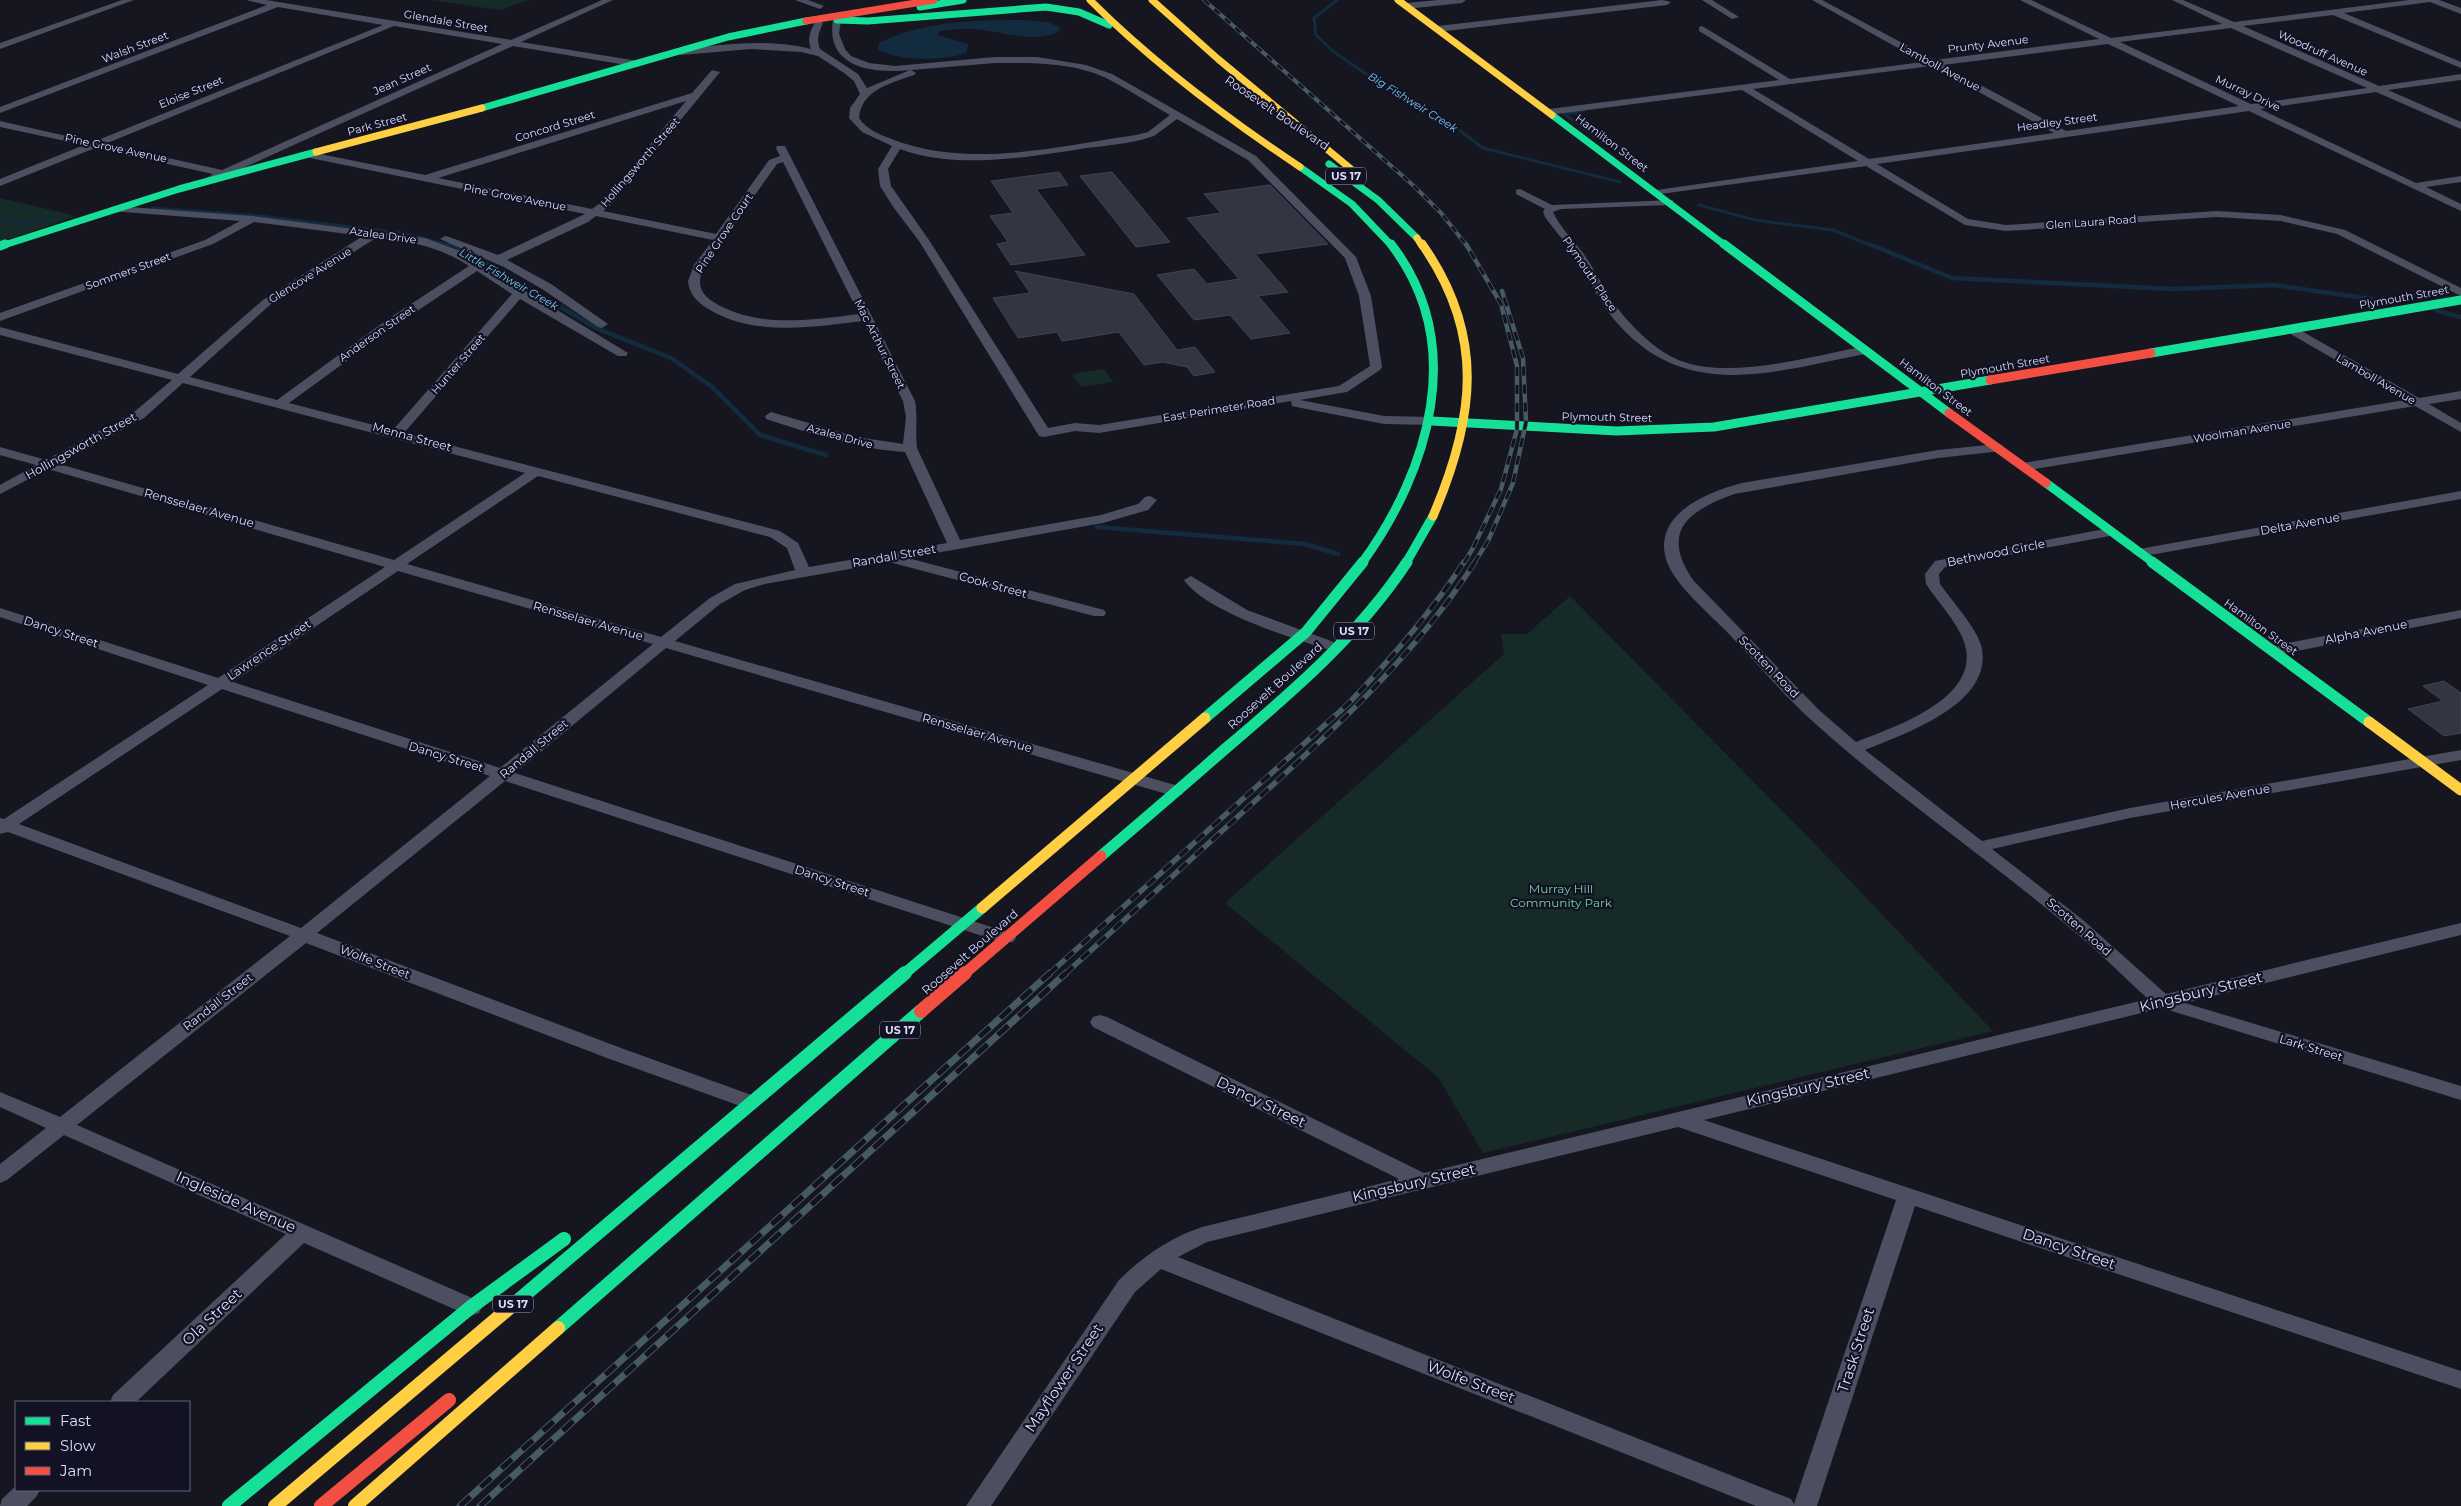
<svg xmlns="http://www.w3.org/2000/svg" width="2461" height="1506" font-family="Montserrat,sans-serif">
<style>
.green{fill:#162a27}
.water{fill:#132b3f}
.lines{fill:none;stroke-linecap:round;stroke-linejoin:round}
.stream-far1{stroke:#132b3f;stroke-width:3}
.stream{stroke:#132b3f;stroke-width:4.5}
.building{fill:#343542;stroke:#434253}
.street{fill:#4c4f5f;fill-rule:evenodd}
.fast-far3{stroke:#16e098;stroke-width:7}
.fast-far2{stroke:#16e098;stroke-width:9}
.fast-far1{stroke:#16e098;stroke-width:11}
.fast{stroke:#16e098;stroke-width:14}
.slow-far3{stroke:#ffcf43;stroke-width:7}
.slow-far2{stroke:#ffcf43;stroke-width:9}
.slow-far1{stroke:#ffcf43;stroke-width:11}
.slow{stroke:#ffcf43;stroke-width:14}
.jam-far3{stroke:#f24e42;stroke-width:7}
.jam-far2{stroke:#f24e42;stroke-width:9}
.jam-far1{stroke:#f24e42;stroke-width:11}
.jam{stroke:#f24e42;stroke-width:14}
.rail-far3-casing{stroke:#455a62;stroke-width:4}
.rail-far2-casing{stroke:#455a62;stroke-width:4.5}
.rail-far1-casing{stroke:#455a62;stroke-width:5.5}
.rail-casing{stroke:#455a62;stroke-width:7}
.rail-far3{stroke:#121224;stroke-width:2.5;stroke-dasharray:7;stroke-linecap:butt}
.rail-far2{stroke:#121224;stroke-width:3;stroke-dasharray:9;stroke-linecap:butt}
.rail-far1{stroke:#121224;stroke-width:4;stroke-dasharray:11;stroke-linecap:butt}
.rail{stroke:#121224;stroke-width:5;stroke-dasharray:14;stroke-linecap:butt}
.labels{text-anchor:middle;stroke-width:4.5;stroke-linejoin:round;paint-order:stroke}
.far-street-label{font-size:11px;fill:#dadcfa;stroke:#121224}
.far-water-label{font-size:11px;font-style:italic;fill:#75cbed;stroke:#121224}
.shield{fill:#121224;stroke:#9e9fba;stroke-width:1}
.shield-label{font-size:11px;font-weight:bold;fill:#dadcfa}
.street-label{font-size:12px;fill:#dadcfa;stroke:#121224}
.park-label{font-size:12px;fill:#6fd2a7;stroke:#121224}
.near-street-label{font-size:15px;fill:#dadcfa;stroke:#121224}
</style>
<rect width="100%" height="100%" fill="#161620"/>
<!-- green -->
<g class="green">
<path d="M431,0H529L500,10Z"/>
<path d="M0,198L77,216L0,242Z"/>
<path d="M1104,369L1113,382L1081,387L1072,374Z"/>
<path d="M1570,596L1815,844L1993,1031L1483,1153L1438,1077L1225,903L1504,654L1501,634H1527Z"/>
</g>
<!-- water -->
<path class="water" d="M1024,20L1047,22L1060,27V30C1041,45 998,31 975,29C963,28 951,30 939,31L938,35L968,44L966,53C944,61 898,62 878,49L879,43C924,21 975,20 1024,20Z"/>
<g class="lines">
<!-- stream-far1 -->
<g class="stream-far1">
<path d="M1337,0L1314,18L1316,35L1334,52L1381,84L1438,114L1483,148L1620,182"/>
<path d="M1583,111L1564,114L1605,144"/>
<path d="M1699,205L1755,220L1833,230L1872,246"/>
<path d="M152,208L259,216L402,233L452,246"/>
<path d="M0,220L17,223L53,220"/>
</g>
<!-- stream -->
<g class="stream">
<path d="M449,244L470,254L598,329L671,358L711,386L760,435L826,455"/>
<path d="M1869,244L1952,278L2174,289L2274,285L2385,301"/>
<path d="M2437,311L2461,317"/>
<path d="M1097,527L1305,544L1338,554"/>
</g>
</g>
<!-- building -->
<g class="building">
<path d="M1059,172L1068,185L1036,189L1085,255L1011,265L997,244L1008,242L990,216L1013,213L991,181Z"/>
<path d="M1112,172L1133,197L1170,242L1136,247L1080,176Z"/>
<path d="M1270,185L1328,244L1255,254L1288,292L1258,296L1290,333L1251,339L1230,315L1194,320L1157,275L1194,269L1207,284L1239,279L1187,218L1221,213L1204,194Z"/>
<path d="M1015,271L1134,294L1177,350L1195,347L1215,372L1194,376L1187,367L1163,362L1144,365L1119,332L1062,341L1057,332L1018,338L993,298L1030,293Z"/>
<path d="M2444,681L2461,693V733L2444,736L2408,709L2443,701L2423,686Z"/>
</g>
<g class="lines">
<!-- street -->
<g class="street">
<path d="M122,0H134L0,49V43Z"/>
<path d="M246,0H266L511,40L602,0H613L521,42L638,61L643,64L638,67L513,46L232,173L231,176C221,178 211,186 201,184L200,182L213,174L95,148L0,186V179L84,145L0,127V121L93,142L383,25L278,7L0,113V107L267,5ZM394,26L502,44L222,170L105,144Z"/>
<path d="M795,0H808L824,6L820,9Z"/>
<path d="M1438,0H1466L1462,3L1406,9L1402,6L1406,3Z"/>
<path d="M1662,0L1671,2L1667,5L1438,32L1434,29L1438,26Z"/>
<path d="M1702,0H1712L1739,17L1732,19Z"/>
<path d="M1812,0H1822L1934,60L2099,39L2020,0H2031L2111,38L2222,24L2172,0H2183L2234,22L2409,0H2439L2461,8V14L2430,2L2344,13L2461,62V68L2333,15L2243,26L2379,86L2461,74V80L2388,90L2461,122V129L2376,92L2260,109L2416,183L2461,176V182L2426,187L2461,204V211L2249,111L1877,164L1968,219L2006,225L2217,211L2281,215L2345,230L2461,288V296L2337,234L2281,221L2217,217L2006,231L1965,225L1866,166L1653,195L1652,193L1657,190L1858,161L1742,90L1549,115L1544,112L1549,109L1779,80L1699,31V27L1702,26L1790,79L1923,62ZM2231,28L2367,88L2251,104L2120,42ZM2108,44L2239,106L2066,131L1943,65ZM1931,66L2054,133L1869,159L1753,89Z"/>
<path d="M837,17L841,20L839,34L845,49L851,56L869,63L895,66L995,57H1037L1086,65L1112,74L1256,156L1356,257L1371,296L1382,367L1380,370L1347,392L1300,400L1384,416L1431,417L1437,421L1431,425L1384,424L1296,407L1292,406L1291,401L1099,433L1075,431L1044,437L1039,436L919,241L894,208L880,186L878,169L892,146L862,132L849,118L850,108L860,94L854,81L844,73L818,56L801,52L751,49L681,55L676,52L681,49C724,45 769,38 811,49C807,38 810,31 816,21L819,20L823,23C819,32 816,39 820,49L858,74L867,88L910,70C873,74 825,68 833,20ZM995,63C1032,63 1072,62 1106,78C1128,89 1149,103 1170,115L1148,132L1136,135C1058,146 971,169 894,140C881,135 867,130 859,118C861,90 891,83 914,75L916,73L911,70ZM1177,119L1248,160L1345,258L1359,296L1370,366L1339,386L1099,425L1075,423L1048,428L929,240L891,186L888,169L900,149C955,170 1030,157 1087,148C1105,146 1123,144 1141,140L1154,136Z"/>
<path d="M712,70L720,72L611,205L603,211L716,234L769,160L780,156L776,148L777,146H785L915,401C918,417 915,432 917,448L960,540L1101,515L1138,504L1145,497L1150,496L1157,500L1148,510L1103,523L908,558L1104,610L1106,613L1104,616H1094L889,562L765,584L745,590L720,604L675,641L1182,787L1184,791L1182,795H1170L666,648L515,773L1013,934L1016,938L1013,942H1001L505,781L317,933L621,1048L757,1097L760,1102L757,1107L750,1109L743,1107L607,1058L306,943L77,1125L479,1301L482,1307L479,1313L471,1316L463,1313L304,1243L136,1402H110L113,1395L286,1234L64,1135L7,1180L0,1183V1164L46,1128L0,1107V1092L60,1117L290,936L8,832L0,834V818L4,819L208,685L0,617V608L218,678L385,567L48,469L0,494V485L36,465L0,455V447L46,460L134,412L172,380L0,335V327L178,374L263,300L363,236L254,222L213,244L0,321V313L205,240L240,221L111,211V207L115,206L252,216L425,238L460,251L628,353L626,356H618L520,299L404,433L780,531L798,543L809,567L947,543L905,452C857,449 812,434 766,419L765,416L771,412L857,437L903,444L906,417L903,401L863,321C813,327 751,337 707,308C697,302 689,294 688,281L694,265L713,240L596,216L588,222L507,260L551,284L608,324L602,328L598,327L542,289L504,267L440,239L445,236L449,237L498,255L585,214L310,158L305,155L310,152L425,175L692,93ZM686,101L603,201L592,209L438,178ZM783,162L859,314C811,320 755,329 712,301C698,292 697,279 705,265L777,164ZM376,238C412,242 438,246 469,266L388,319L277,400L190,377L271,304ZM477,271L512,294L393,430L289,403L396,325ZM183,383L525,473L394,560L59,464L144,418ZM538,476L770,537L787,548L795,570L735,584L710,598L661,637L407,564ZM398,571L653,644L500,768L233,682ZM222,689L490,776L301,928L19,824Z"/>
<path d="M1520,189L1552,205L1673,200V204L1669,205L1561,209L1553,212C1561,230 1579,245 1589,262C1599,278 1607,295 1619,310C1636,331 1658,353 1684,362C1733,379 1814,356 1865,346L1871,350L1865,354C1771,372 1683,404 1612,317C1597,298 1588,276 1575,256C1566,242 1554,230 1545,217L1543,212L1545,209L1516,194V190Z"/>
<path d="M2291,325L2419,398L2461,391V399L2429,404L2461,423V432L2415,406L2023,471L2016,467L2023,463L2405,400L2287,332V326Z"/>
<path d="M1997,444L2002,445L2004,448L2002,451L1938,458L1734,494C1688,511 1660,531 1693,580L1819,710L1856,742C1894,727 1980,699 1965,645C1960,625 1937,601 1926,584L1925,574L1935,561L2110,528L2115,529L2117,532L2115,535L1945,567L1939,574L1940,584C1952,601 1975,626 1981,645C1996,703 1906,733 1865,750L1982,841L2130,808L2461,750V760L2130,818L1992,849L2083,920L2166,994L2461,923V935L2185,1003L2461,1086V1100L2162,1008L1704,1120L2461,1371V1389L1915,1206L1817,1506H1756L1161,1269L1135,1292L991,1506H966L1119,1280C1142,1257 1171,1237 1202,1227L1399,1179L1093,1027L1090,1022L1093,1017L1100,1015L1107,1017L1424,1173L2148,999C2122,975 2097,950 2070,928C1985,856 1891,793 1809,718C1780,691 1755,661 1728,633C1710,614 1673,584 1666,559C1653,514 1707,492 1742,483L1938,450ZM1678,1127L1896,1200L1794,1504L1791,1499L1178,1257L1207,1242Z"/>
<path d="M2461,491V499L2139,557L2132,553L2139,549Z"/>
<path d="M1191,576L1247,610L1342,645L1345,648L1337,653L1332,651C1294,639 1206,612 1184,580Z"/>
<path d="M2461,610V618L2272,656L2264,651L2272,646Z"/>
<path d="M16,1486V1490H40L36,1497L27,1506H0L2,1499Z"/>
</g>
<!-- fast-far3 -->
<g class="fast-far3">
<path d="M920,7L963,0"/>
<path d="M837,20L868,21L1046,7L1079,12L1109,25"/>
<path d="M482,108L728,37L806,21"/>
<path d="M1552,115L1726,246"/>
<path d="M1329,164L1378,200L1417,238"/>
<path d="M1300,167L1352,204L1392,246"/>
<path d="M1,246L179,189L316,152"/>
</g>
<!-- fast-far2 -->
<g class="fast-far2">
<path d="M1724,244L1949,413"/>
<path d="M0,246L5,244"/>
<path d="M2151,353L2461,300"/>
<path d="M1431,421L1617,431L1714,427L1990,380"/>
<path d="M2046,483L2154,563"/>
<path d="M1362,563C1429,471 1468,344 1391,244"/>
<path d="M1406,563L1433,516"/>
</g>
<!-- fast-far1 -->
<g class="fast-far1">
<path d="M2152,562L2369,722"/>
<path d="M1205,718L1306,632L1363,562"/>
<path d="M1101,856C1142,821 1184,785 1225,749C1291,693 1359,635 1407,562"/>
<path d="M904,974L982,908"/>
</g>
<!-- fast -->
<g class="fast">
<path d="M514,1304L905,973"/>
<path d="M558,1328L921,1011"/>
<path d="M229,1506L471,1307L564,1239"/>
</g>
<!-- slow-far3 -->
<g class="slow-far3">
<path d="M1090,0C1154,64 1225,117 1300,167"/>
<path d="M1152,0L1218,59L1351,169"/>
<path d="M1398,0L1552,115"/>
<path d="M316,152L482,108"/>
<path d="M1417,238L1422,246"/>
</g>
<!-- slow-far2 -->
<path class="slow-far2" d="M1422,244C1486,335 1475,418 1433,516"/>
<!-- slow-far1 -->
<g class="slow-far1">
<path d="M2369,722L2461,790"/>
<path d="M982,908L1205,718"/>
</g>
<!-- slow -->
<g class="slow">
<path d="M275,1506L514,1304"/>
<path d="M355,1506L558,1328"/>
</g>
<!-- jam-far3 -->
<path class="jam-far3" d="M806,21L934,0"/>
<!-- jam-far2 -->
<g class="jam-far2">
<path d="M1990,380L2151,353"/>
<path d="M1949,413L2046,483"/>
</g>
<!-- jam-far1 -->
<path class="jam-far1" d="M964,974L1101,856"/>
<!-- jam -->
<g class="jam">
<path d="M921,1011L965,973"/>
<path d="M321,1506L449,1400"/>
</g>
<!-- rail-far3 casing -->
<g class="rail-far3-casing">
<path id="rail-far3" d="M1204,0L1415,187L1441,213L1467,246"/>
</g>
<!-- rail-far2 casing -->
<g class="rail-far2-casing">
<g id="rail-far2">
<path d="M1464,563L1473,548L1501,489L1517,429V366L1501,304L1466,244"/>
<path d="M1474,563L1488,541L1513,483L1526,422L1523,358L1502,291"/>
</g>
</g>
<!-- rail-far1 casing -->
<g class="rail-far1-casing">
<g id="rail-far1">
<path d="M1049,974L1348,704C1391,659 1430,614 1464,562"/>
<path d="M1065,974C1128,916 1192,859 1255,801C1336,728 1416,654 1475,562"/>
</g>
</g>
<!-- rail casing -->
<g class="rail-casing">
<g id="rail">
<path d="M460,1506L1050,973"/>
<path d="M480,1506L1066,973"/>
</g>
</g>
<!-- rail-far3 -->
<use href="#rail-far3" class="rail-far3"/>
<!-- rail-far2 -->
<use href="#rail-far2" class="rail-far2"/>
<!-- rail-far1 -->
<use href="#rail-far1" class="rail-far1"/>
<!-- rail -->
<use href="#rail" class="rail"/>
</g>
<g class="labels">
<!-- far-street labels -->
<g class="far-street-label">
<text transform="translate(446 21) rotate(10)" y="4">Glendale Street</text>
<text transform="translate(1988 44) rotate(-7)" y="4">Prunty Avenue</text>
<text transform="translate(135 47) rotate(-21)" y="4">Walsh Street</text>
<text transform="translate(2323 53) rotate(24)" y="4">Woodruff Avenue</text>
<text transform="translate(1940 67) rotate(28)" y="4">Lamboll Avenue</text>
<text transform="translate(402 79) rotate(-24)" y="4">Jean Street</text>
<text transform="translate(191 92) rotate(-22)" y="4">Eloise Street</text>
<text transform="translate(2248 93) rotate(25)" y="4">Murray Drive</text>
<text transform="translate(2057 122) rotate(-8)" y="4">Headley Street</text>
<text transform="translate(377 124) rotate(-15)" y="4">Park Street</text>
<text transform="translate(555 126) rotate(-17)" y="4">Concord Street</text>
<text transform="translate(1612 143) rotate(37)" y="4">Hamilton Street</text>
<text transform="translate(116 148) rotate(12)" y="4">Pine Grove Avenue</text>
<text transform="translate(640 162) rotate(-49)" y="4">Hollingsworth Street</text>
<text transform="translate(515 197) rotate(11)" y="4">Pine Grove Avenue</text>
<text transform="translate(2091 222) rotate(-4)" y="4">Glen Laura Road</text>
<text transform="translate(724 233) rotate(-56)" y="4">Pine Grove Court</text>
<text transform="translate(383 235) rotate(8)" y="4">Azalea Drive</text>
<text transform="translate(128 271) rotate(-20)" y="4">Sommers Street</text>
<text transform="translate(1590 274) rotate(56)" y="4">Plymouth Place</text>
<text transform="translate(310 275) rotate(-32)" y="4">Glencove Avenue</text>
<text transform="translate(2404 297) rotate(-10)" y="4">Plymouth Street</text>
<text transform="translate(377 333) rotate(-35)" y="4">Anderson Street</text>
<text transform="translate(880 344) rotate(63)" y="4">Mac Arthur Street</text>
<text transform="translate(458 364) rotate(-49)" y="4">Hunter Street</text>
<text transform="translate(2005 366) rotate(-10)" y="4">Plymouth Street</text>
<text transform="translate(2376 379) rotate(30)" y="4">Lamboll Avenue</text>
<text transform="translate(1936 387) rotate(37)" y="4">Hamilton Street</text>
<text transform="translate(1219 409) rotate(-9)" y="4">East Perimeter Road</text>
<text transform="translate(1607 417) rotate(1)" y="4">Plymouth Street</text>
<text transform="translate(2242 431) rotate(-9)" y="4">Woolman Avenue</text>
<text transform="translate(840 436) rotate(15)" y="4">Azalea Drive</text>
<text transform="translate(2261 627) rotate(36)" y="4">Hamilton Street</text>
</g>
<!-- far-water labels -->
<g class="far-water-label">
<text transform="translate(1413 102) rotate(32)" y="4">Big Fishweir Creek</text>
<text transform="translate(509 279) rotate(30)" y="4">Little Fishweir Creek</text>
</g>
<!-- shield labels -->
<g class="shield">
<rect x="1326" y="167.5" width="40" height="17" rx="4"/>
<rect x="1334" y="622.5" width="40" height="17" rx="4"/>
<rect x="880" y="1021.5" width="40" height="17" rx="4"/>
<rect x="493" y="1295.5" width="40" height="17" rx="4"/>
</g>
<g class="shield-label">
<text x="1346" y="180">US 17</text>
<text x="1354" y="635">US 17</text>
<text x="900" y="1034">US 17</text>
<text x="513" y="1308">US 17</text>
</g>
<!-- street labels -->
<g class="street-label">
<text transform="translate(1277 113) rotate(34)" y="4">Roosevelt Boulevard</text>
<text transform="translate(412 437) rotate(15)" y="4">Menna Street</text>
<text transform="translate(81 446) rotate(-29)" y="4">Hollingsworth Street</text>
<text transform="translate(199 508) rotate(16)" y="4">Rensselaer Avenue</text>
<text transform="translate(2300 524) rotate(-10)" y="4">Delta Avenue</text>
<text transform="translate(1996 553) rotate(-11)" y="4">Bethwood Circle</text>
<text transform="translate(894 556) rotate(-10)" y="4">Randall Street</text>
<text transform="translate(993 585) rotate(15)" y="4">Cook Street</text>
<text transform="translate(588 621) rotate(16)" y="4">Rensselaer Avenue</text>
<text transform="translate(61 632) rotate(18)" y="4">Dancy Street</text>
<text transform="translate(2366 632) rotate(-11)" y="4">Alpha Avenue</text>
<text transform="translate(269 650) rotate(-34)" y="4">Lawrence Street</text>
<text transform="translate(1769 667) rotate(46)" y="4">Scotten Road</text>
<text transform="translate(1275 686) rotate(-42)" y="4">Roosevelt Boulevard</text>
<text transform="translate(977 733) rotate(16)" y="4">Rensselaer Avenue</text>
<text transform="translate(534 749) rotate(-40)" y="4">Randall Street</text>
<text transform="translate(446 757) rotate(17)" y="4">Dancy Street</text>
<text transform="translate(2220 797) rotate(-10)" y="4">Hercules Avenue</text>
<text transform="translate(832 881) rotate(18)" y="4">Dancy Street</text>
<text transform="translate(2079 927) rotate(41)" y="4">Scotten Road</text>
<text transform="translate(970 952) rotate(-41)" y="4">Roosevelt Boulevard</text>
<text transform="translate(375 962) rotate(21)" y="4">Wolfe Street</text>
<text transform="translate(218 1002) rotate(-38)" y="4">Randall Street</text>
<text transform="translate(2311 1048) rotate(17)" y="4">Lark Street</text>
</g>
<!-- park labels -->
<g class="park-label">
<text x="1561" y="893">Murray Hill<tspan x="1561" dy="14">Community Park</tspan></text>
</g>
<!-- near-street labels -->
<g class="near-street-label">
<text transform="translate(2201 992) rotate(-14)" y="5">Kingsbury Street</text>
<text transform="translate(1808 1087) rotate(-13)" y="5">Kingsbury Street</text>
<text transform="translate(1261 1102) rotate(26)" y="5">Dancy Street</text>
<text transform="translate(1414 1183) rotate(-13)" y="5">Kingsbury Street</text>
<text transform="translate(236 1202) rotate(24)" y="5">Ingleside Avenue</text>
<text transform="translate(2069 1249) rotate(19)" y="5">Dancy Street</text>
<text transform="translate(212 1317) rotate(-43)" y="5">Ola Street</text>
<text transform="translate(1856 1350) rotate(-72)" y="5">Trask Street</text>
<text transform="translate(1064 1378) rotate(-56)" y="5">Mayflower Street</text>
<text transform="translate(1471 1382) rotate(21)" y="5">Wolfe Street</text>
</g>
</g>
<!-- legend -->
<rect x="15" y="1401" width="175" height="90" fill="#121224" stroke="#62637a"/>
<rect x="25" y="1417" width="25" height="8" fill="#16e098" stroke="#62637a"/>
<text x="60" y="1426" font-size="15" fill="#dadcfa">Fast</text>
<rect x="25" y="1442" width="25" height="8" fill="#ffcf43" stroke="#62637a"/>
<text x="60" y="1451" font-size="15" fill="#dadcfa">Slow</text>
<rect x="25" y="1467" width="25" height="8" fill="#f24e42" stroke="#62637a"/>
<text x="60" y="1476" font-size="15" fill="#dadcfa">Jam</text>
</svg>
